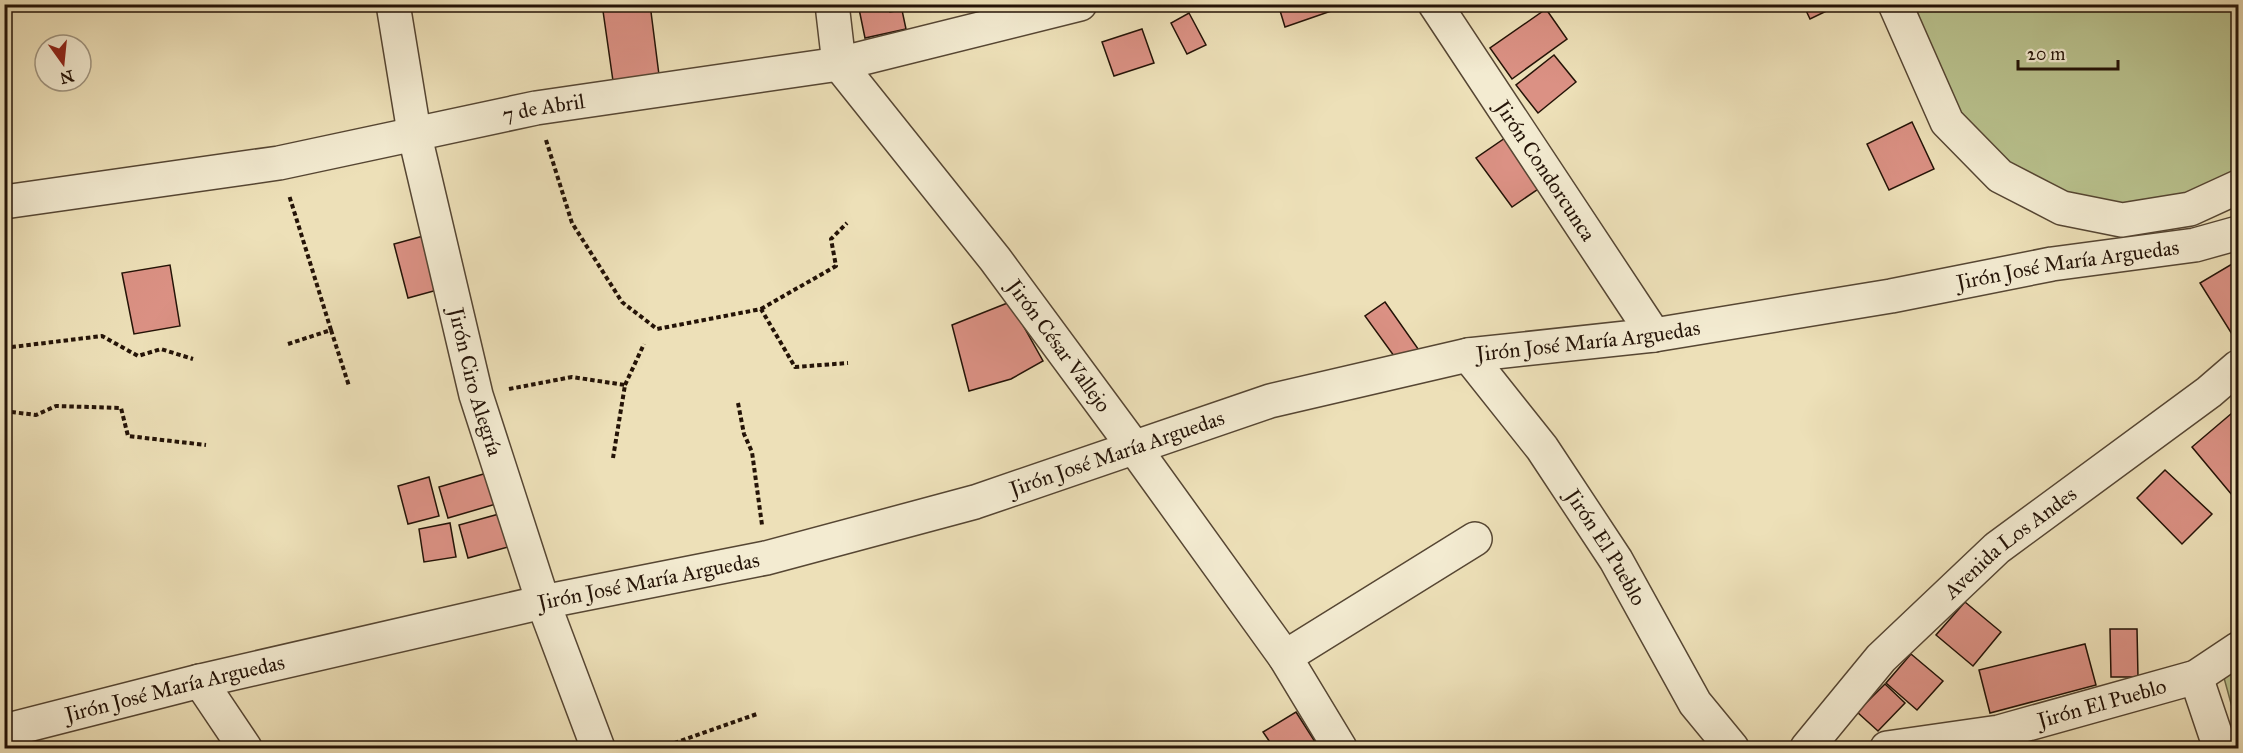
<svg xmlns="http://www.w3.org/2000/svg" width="2243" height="753" font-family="'IM FELL Great Primer',serif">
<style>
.green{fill:#b9c28e;stroke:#6e6a4a;stroke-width:1.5}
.building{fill:#db9184;stroke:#241307;stroke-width:1.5}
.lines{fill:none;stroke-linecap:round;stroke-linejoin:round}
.minor-casing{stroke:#564633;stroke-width:36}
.path{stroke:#241307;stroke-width:4;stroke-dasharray:4.5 3;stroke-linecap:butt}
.minor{stroke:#f3ebd1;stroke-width:33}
.labels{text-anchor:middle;stroke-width:5;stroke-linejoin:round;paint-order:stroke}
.street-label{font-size:21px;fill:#241307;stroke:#f3ebd1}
</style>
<rect width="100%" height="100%" fill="#ede0b8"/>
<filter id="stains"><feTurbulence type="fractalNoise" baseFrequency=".00333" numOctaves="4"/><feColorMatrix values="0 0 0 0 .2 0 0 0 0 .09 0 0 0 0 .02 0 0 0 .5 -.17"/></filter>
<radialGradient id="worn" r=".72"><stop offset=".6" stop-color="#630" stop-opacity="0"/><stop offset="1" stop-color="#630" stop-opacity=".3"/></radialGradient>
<!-- green -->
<g class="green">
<path d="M1903,5H2238V179L2151,209L2065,199L2020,174L1954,115Z"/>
<path d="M2238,658V729L2221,667Z"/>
</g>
<!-- building -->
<g class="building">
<path d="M650,4L659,75L613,81L603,11Z"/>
<path d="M858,4H889L890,12L902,10L906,29L865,38Z"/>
<path d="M1278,4H1336L1337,9L1285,27Z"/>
<path d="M1803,4H1841L1810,19Z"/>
<path d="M1546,9L1567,39L1512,79L1490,48Z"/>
<path d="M1189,13L1206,45L1187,54L1171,23Z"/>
<path d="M1142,29L1154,63L1114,76L1102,42Z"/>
<path d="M1554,55L1576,82L1538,113L1516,85Z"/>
<path d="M1912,122L1934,169L1889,190L1867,144Z"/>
<path d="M1508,136L1544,185L1512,207L1476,158Z"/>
<path d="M427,235L441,289L408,298L394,244Z"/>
<path d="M2232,264L2238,274V337L2235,339L2200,283Z"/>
<path d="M170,265L180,326L134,334L122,273Z"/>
<path d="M1010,302L1043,361L1011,379L969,391L952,325Z"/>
<path d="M1385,302L1421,353L1402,367L1365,316Z"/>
<path d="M2232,413L2238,421L2237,501L2192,447Z"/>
<path d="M2165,470L2212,514L2182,544L2137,498Z"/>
<path d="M487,473L496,504L448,518L439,487Z"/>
<path d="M429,477L439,516L408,524L398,486Z"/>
<path d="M499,514L508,547L468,558L459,525Z"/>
<path d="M450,523L456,557L424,562L419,529Z"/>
<path d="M1965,602L2001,632L1973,666L1936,635Z"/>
<path d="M2110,629H2137L2138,677H2111Z"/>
<path d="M2085,644L2096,685L1990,713L1979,670Z"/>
<path d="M1911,654L1943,681L1917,710L1886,683Z"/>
<path d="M1885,684L1905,703L1878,731L1857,712Z"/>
<path d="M1296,712L1319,748H1274L1263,732Z"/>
</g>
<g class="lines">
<!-- minor casing -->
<g class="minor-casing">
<g id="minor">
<path id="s1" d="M393,4L414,132L476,395L543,602L598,748"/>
<path id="s2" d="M832,4L839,64L995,259L1133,446L1285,657L1340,748"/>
<path id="s3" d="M1435,4L1654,335"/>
<path d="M1895,4L1947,122L2000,176L2062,208L2122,220L2190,209L2238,187"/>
<path id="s4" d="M4,202L279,163L536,108L839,64L1080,4"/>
<path id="s5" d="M1468,355L1542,448L1616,560L1695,703L1732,748"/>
<path d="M1285,657L1475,539"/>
<path d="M2196,677L2220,748"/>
<path d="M200,681L245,748"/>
<path id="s6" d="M4,731L200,681L543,602L766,558L975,502L1270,401L1468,355L1654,335L1891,296L2052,264L2195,245L2238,233"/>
<path id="s7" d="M1807,748L1881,658L1997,548L2209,392L2238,367"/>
<path id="s8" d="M1887,748L1999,732L2196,677L2238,649"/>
</g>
</g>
<!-- path -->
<g class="path">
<path d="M546,140L572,223L622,302L657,329L761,309L795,367L848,363"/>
<path d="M761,309L836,266L831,239L847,223"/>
<path d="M331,330L349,386"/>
<path d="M288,344L331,330L289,195"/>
<path d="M4,348L102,336L138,356L161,349L193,359"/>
<path d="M625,385L644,344"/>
<path d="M509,389L572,377L625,385L613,458"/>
<path d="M738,403L744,434L752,452L762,525"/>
<path d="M4,411L36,415L56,406L121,408L128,436L206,445"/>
<path d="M660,748L757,714"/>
</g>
<!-- minor -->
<use href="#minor" class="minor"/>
</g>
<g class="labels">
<!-- street labels -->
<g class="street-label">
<text dy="7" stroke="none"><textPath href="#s4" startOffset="548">7 de Abril</textPath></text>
<text dy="7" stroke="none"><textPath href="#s3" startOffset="200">Jirón Condorcunca</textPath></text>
<text dy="7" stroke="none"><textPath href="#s6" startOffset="2120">Jirón José María Arguedas</textPath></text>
<text dy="7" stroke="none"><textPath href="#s6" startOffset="1634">Jirón José María Arguedas</textPath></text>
<text dy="7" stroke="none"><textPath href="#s2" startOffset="418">Jirón César Vallejo</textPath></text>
<text dy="7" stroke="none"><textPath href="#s1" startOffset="387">Jirón Ciro Alegría</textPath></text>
<text dy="7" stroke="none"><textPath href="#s6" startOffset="1148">Jirón José María Arguedas</textPath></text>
<text dy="7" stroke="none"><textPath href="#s7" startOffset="290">Avenida Los Andes</textPath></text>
<text dy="7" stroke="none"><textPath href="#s5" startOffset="237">Jirón El Pueblo</textPath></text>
<text dy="7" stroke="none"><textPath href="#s6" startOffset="662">Jirón José María Arguedas</textPath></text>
<text dy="7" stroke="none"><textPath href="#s6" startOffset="176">Jirón José María Arguedas</textPath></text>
<text dy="7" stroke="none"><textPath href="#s8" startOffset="220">Jirón El Pueblo</textPath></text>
</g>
</g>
<!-- margin -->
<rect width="2243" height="753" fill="none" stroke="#ede0b8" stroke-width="24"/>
<rect x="6" y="6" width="2231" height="741" fill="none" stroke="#241307" stroke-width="3"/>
<rect x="12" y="12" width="2219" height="729" fill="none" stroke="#241307" stroke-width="1.5"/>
<!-- north arrow -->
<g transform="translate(63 63) rotate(165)"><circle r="28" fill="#f3ebd1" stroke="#a09580" stroke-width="1.5"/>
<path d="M0-4.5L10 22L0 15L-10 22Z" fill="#8f2418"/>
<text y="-9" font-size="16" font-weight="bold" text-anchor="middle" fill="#241307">N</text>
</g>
<!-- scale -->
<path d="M2018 60v9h100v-9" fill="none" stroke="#241307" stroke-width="3"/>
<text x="2027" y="60" font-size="18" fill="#241307" stroke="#f3ebd1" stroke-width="4.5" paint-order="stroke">20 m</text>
<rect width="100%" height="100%" filter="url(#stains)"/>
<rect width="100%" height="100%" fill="url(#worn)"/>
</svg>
